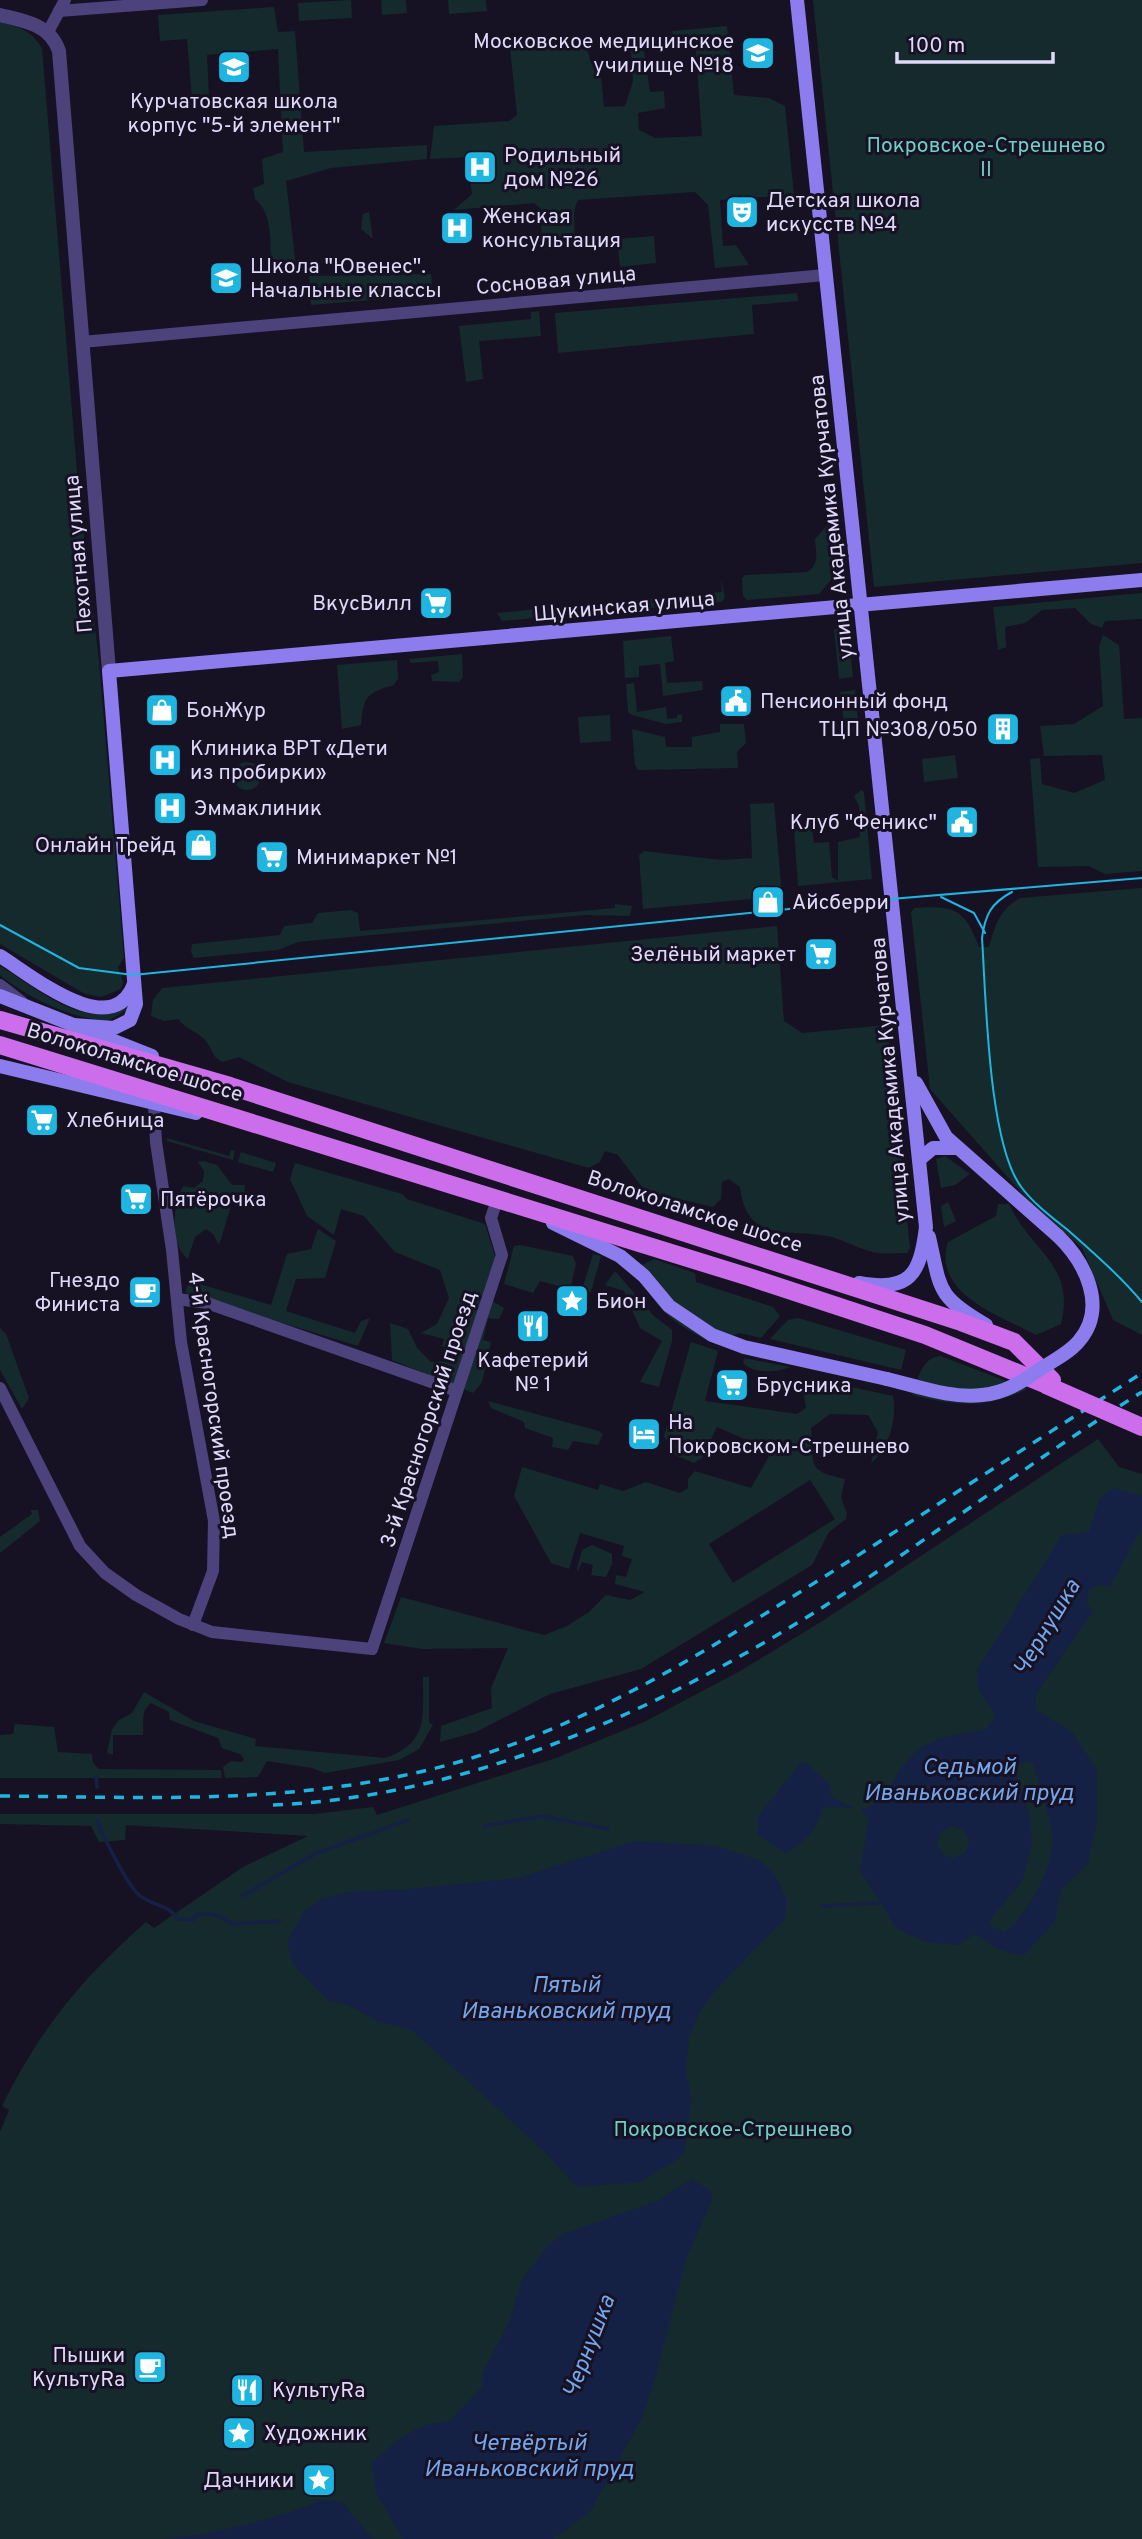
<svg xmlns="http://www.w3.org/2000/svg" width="1142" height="2539" font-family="Overpass,sans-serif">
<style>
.green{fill:#152a2c;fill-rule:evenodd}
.water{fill:#152144;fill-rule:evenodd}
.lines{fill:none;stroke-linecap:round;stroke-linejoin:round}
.stream{stroke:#152144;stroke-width:3.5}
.minor{stroke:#4c437c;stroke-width:12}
.tertiary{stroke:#4c437c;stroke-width:14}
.secondary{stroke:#8d7ced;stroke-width:14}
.primary{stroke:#cc6eeb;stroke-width:18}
.tram{stroke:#1eb5e0;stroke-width:2}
.rail{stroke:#1eb5e0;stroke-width:3.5;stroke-dasharray:10 9;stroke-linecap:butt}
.secondary-bridge{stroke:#8d7ced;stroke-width:14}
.primary-bridge{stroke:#cc6eeb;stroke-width:18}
.labels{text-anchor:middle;stroke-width:6;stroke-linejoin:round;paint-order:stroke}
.poi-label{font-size:21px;fill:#e0d9fa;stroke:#171223;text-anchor:start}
.park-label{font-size:21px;fill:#6ed0c4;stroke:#171223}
.street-label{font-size:21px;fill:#e0d9fa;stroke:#171223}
.water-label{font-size:23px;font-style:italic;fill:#74a6ec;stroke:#171223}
</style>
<rect width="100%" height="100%" fill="#171223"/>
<!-- green -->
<g class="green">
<path d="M351,0L352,18L299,21L298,3Z"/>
<path d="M381,0H406L407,13L382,15Z"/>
<path d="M448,0H486L487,11L449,14Z"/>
<path d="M813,0H1142V563L874,587Z"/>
<path d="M274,7L278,32L295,31L304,152L427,145V159L331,168L286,181L296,267H281L271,259C270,238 272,213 255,199L253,188L264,184L262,159L283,152L278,49L207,55L209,97L192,98L187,39L160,41L158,15Z"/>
<path d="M0,22C19,27 31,30 42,48L79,496L99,661L124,958L118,967L123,982L121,989L101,997L85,994L0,944Z"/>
<path d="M727,26L734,95L769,98L785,106L794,195L720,200L723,246L736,245L749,265L715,268L708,205L695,192L578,200C570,215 578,231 572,247L546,250L542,241L540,208L534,203L454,210L472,194L468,157L430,159L434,126L509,121L517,115L510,48L585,39L590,60L601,76L604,107L625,106L633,81L631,51H644L650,92L664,91L665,108L638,113L639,130L655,138L702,136L696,52L691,44L676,46L672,31Z"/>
<path d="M369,212L373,239L361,229L363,214Z"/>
<path d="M654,236L656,263L620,267L617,239Z"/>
<path d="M431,274L433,295L311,305L309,276Z"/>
<path d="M797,293L798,301L752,305L754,334L558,353L555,313Z"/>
<path d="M539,311L541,336L479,341L483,379L466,382L459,326L531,319V312Z"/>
<path d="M836,515L842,567L819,594L747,600L743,596L742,578L745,575L807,572C820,564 816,553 815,539Z"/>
<path d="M721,578L725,598L721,602L603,612L593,611L587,604L722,592Z"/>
<path d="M1142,593V619L1105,621L1102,628L1091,624L1075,608L1042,610L1025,623L1005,627L1006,647L998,650L993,607Z"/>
<path d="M579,605L572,614L565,615L502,621L497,613Z"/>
<path d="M848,628L853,677L839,679L834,629Z"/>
<path d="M1103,635L1119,645L1124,719L1142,718V871L1105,874L1089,866L1038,867L1030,759L1040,758L1042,784L1074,793L1105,780L1102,755L1044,756L1040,726L1074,724L1103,706L1099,647Z"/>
<path d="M671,636L674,661L665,663L667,683L702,681L703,690L663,696L660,664L639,666V677L625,678L623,641Z"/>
<path d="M462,654L463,677L459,682L432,681L431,675L439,672L438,661L411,663L409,659Z"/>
<path d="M397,660L398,678L394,685C366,693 364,696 361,725L342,729L337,665Z"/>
<path d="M634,683L637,712L666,707L667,719L677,718V715L682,714V722L666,724L632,715L628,712L626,684Z"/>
<path d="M855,690L859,730L845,731L840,692Z"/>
<path d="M610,715L611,741L580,743L578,717Z"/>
<path d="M720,724H744L746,743L737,752L738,768L638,770L635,765L632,729L665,737L666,747H692V737L720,732Z"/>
<path d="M955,755L958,778L924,782L922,759Z"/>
<circle cx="247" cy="776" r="14"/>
<path d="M861,790L864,792L872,879L798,886L794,829L812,828L814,843L829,842L832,877L838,881V842L860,837L859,806L854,796Z"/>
<path d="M774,803L782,896L643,909L639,855L644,851L721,860L752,858L750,804Z"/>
<path d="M1142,888V1335L1113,1320L1082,1248L1027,1199L930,1089L911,912L914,908C953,905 965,908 979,947H989C995,925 1000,909 1020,898Z"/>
<path d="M615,904L632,906L630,916L585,915L298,942L278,950L194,958L191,952L192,944L280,935L284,926L312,923L318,913L351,910L358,913L360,931L615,908Z"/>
<path d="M777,926L784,1021L802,1033L887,1025L910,1248L907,1253C895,1253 879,1255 869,1251C855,1247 842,1239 827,1236C786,1228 747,1244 740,1187L729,1179L722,1182L721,1199L713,1207L645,1191L618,1155L605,1151L600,1162L589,1168L288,1082L239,1057L223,1062C211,1057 213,1049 205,1040C198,1032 186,1029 178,1019L164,1021L151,1016L153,1000L162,988Z"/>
<path d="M0,966C36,987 85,1033 128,1006L127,1010L108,1021C72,1019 28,998 0,975Z"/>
<path d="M167,1138L229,1156L231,1150L235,1151L233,1160L167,1141Z"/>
<path d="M241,1152L276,1163L273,1172L238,1162Z"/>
<path d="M945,1156L970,1174L955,1185L941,1188L936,1159Z"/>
<path d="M204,1161L217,1165L232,1185H245L244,1195L235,1193L219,1245L213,1234L206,1229L195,1237L188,1259C169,1244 173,1207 183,1186L194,1188L203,1181L204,1171L198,1162Z"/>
<path d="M295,1163L402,1194L407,1199L485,1224L496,1259L484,1296L504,1308L499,1319L488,1318L483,1340L491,1342L482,1382L473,1393L392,1360L390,1323L408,1329L417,1348L431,1362L450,1361L454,1350L442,1346L444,1339L421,1333L437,1324L449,1298L440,1270L395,1252L364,1216L341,1209L334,1235L307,1216L290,1179Z"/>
<path d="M948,1202L956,1221L944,1227L941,1206Z"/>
<path d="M998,1204H1009C1030,1251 1076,1264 1061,1324L1036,1335C1003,1317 931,1294 948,1242L996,1216Z"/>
<path d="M318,1229L336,1241L325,1278L296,1279L286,1311L355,1333L361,1321L370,1318L358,1346L185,1293L189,1281L271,1305L287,1254L311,1249Z"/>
<path d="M520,1245L573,1256L576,1264L570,1289L540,1281L533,1293L504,1284L514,1246Z"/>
<path d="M593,1254L601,1256L591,1292L582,1290Z"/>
<path d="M654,1259L695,1273L696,1282L773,1307L780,1316L761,1338L740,1333L728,1337L722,1346C685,1332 647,1309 640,1266Z"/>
<path d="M615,1271L654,1316L672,1330V1341L659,1387L640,1382L662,1341L640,1328L624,1291L605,1285Z"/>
<path d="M798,1318L906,1350L901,1370L770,1339L788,1320Z"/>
<path d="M0,1328L6,1334L29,1398L22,1409L0,1370Z"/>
<path d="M691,1342L718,1351L705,1401L797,1414L806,1408L803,1390L810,1378L893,1396C897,1419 889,1450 871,1463L878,1432L868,1415L830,1414L811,1428C814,1465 806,1471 845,1479L841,1498L847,1513L846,1519L829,1532L812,1565L641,1669L550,1694L476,1732L440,1742L441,1726L492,1708L491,1688L508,1648L422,1649L384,1643L401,1597L544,1635L567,1626L589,1612L606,1595L630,1600L645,1592L615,1584L616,1575L626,1577L632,1559L622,1556L624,1546L580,1533L569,1569L551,1563L514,1496L522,1467L598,1490L600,1484L623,1491L646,1482L680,1493L688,1488V1479L695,1471L751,1488L772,1451L717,1427L702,1458L694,1463L675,1455L664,1436ZM810,1480L835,1519L733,1583L709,1544Z"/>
<path d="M940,1356L1027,1389C988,1409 954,1406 912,1395C918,1380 921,1358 940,1356Z"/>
<path d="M744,1358L790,1367C776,1373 754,1374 743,1363Z"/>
<path d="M488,1401L599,1431L603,1434L598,1445L573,1441L568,1450L552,1447L553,1438L525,1428L524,1422L491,1408Z"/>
<path d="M1098,1439L1119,1467L1142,1474V2539H0V2132L9,2110L2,2106C40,2029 82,1978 146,1922L154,1928L243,1867L308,1836L126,1825L125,1840L99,1842L91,1826L0,1824V1814H314L373,1807L377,1815L556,1758L644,1722L740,1671L824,1620Z"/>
<path d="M30,1510H38L40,1521L0,1553V1537L32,1514Z"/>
<path d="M592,1545L612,1554V1564L606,1577L591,1575L593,1565L582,1562L578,1571L577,1569L582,1550Z"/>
<path d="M423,1677H429V1722L433,1725L419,1749L399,1760L325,1773L312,1768L267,1761L258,1777L225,1778L223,1767L231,1761L242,1762L244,1759L240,1754L222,1748L218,1738L170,1720L169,1712L151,1703C140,1712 144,1722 143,1735H113V1755L107,1753L112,1729L119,1720L132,1713L144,1692L194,1721L256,1739L255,1746L385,1758C429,1743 423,1716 423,1677Z"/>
<path d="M15,1724L54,1727L58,1752L92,1754L93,1763L99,1769L221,1770L222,1778H0V1735L13,1734Z"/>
</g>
<!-- water -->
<g class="water">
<path d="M1113,1488L1142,1496V1527L1110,1587L1101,1584L1089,1590L1087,1604L1093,1611L1036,1694V1710L1072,1732L1097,1770V1823L1088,1863L1061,1890L1055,1921L1023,1956L999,1949L975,1934L958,1945L926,1942L896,1928L860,1870L869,1818L861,1810C888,1803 895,1768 917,1751C937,1736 960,1733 985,1730L995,1717C987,1695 976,1700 977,1670L1062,1535L1089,1532L1100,1498ZM1025,1762L1033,1763C1039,1786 1050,1813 1052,1837C1054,1867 1028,1914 1005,1932L992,1927L990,1920L1023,1880L1032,1842L1030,1816L1017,1778L1018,1765ZM952,1826L964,1830L969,1842L965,1853L954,1858L942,1854L937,1843L941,1831Z"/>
<path d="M805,1762L832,1786L830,1793L833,1798L855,1808L823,1807C819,1826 803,1846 785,1853L757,1834L758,1816L800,1764Z"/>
<path d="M635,1841L718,1846L761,1861L775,1875L788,1902L784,1920L718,1987L699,2013L689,2037L686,2072L692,2099L684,2155L641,2182L577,2187L544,2151L412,2030L379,2022L348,2005L328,2000L293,1964L287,1942L305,1910L320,1900L346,1892L410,1889L518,1878Z"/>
<path d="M691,2179L710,2190L713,2198L686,2259L656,2376L642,2418L590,2512L553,2539H403L376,2493L371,2463C393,2444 418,2421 448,2422L482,2387V2374L509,2322L522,2280L549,2244L566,2233L657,2201Z"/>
<path d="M322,2500L341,2501L373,2539H160C214,2534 272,2521 322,2500Z"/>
</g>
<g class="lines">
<!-- stream -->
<g class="stream">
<path d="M96,1777L97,1787"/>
<path d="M97,1820C103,1836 126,1882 137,1893C149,1906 168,1903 178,1919L193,1920L196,1915C211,1912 221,1915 232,1924L280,1921"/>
<path d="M484,1826L542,1816L608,1829"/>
<path d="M242,1896L317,1853L408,1820"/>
<path d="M821,1906L879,1903"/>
</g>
<!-- minor -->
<g class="minor">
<path d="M59,11L202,0"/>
<path d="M48,32L65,0"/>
<path d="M82,342L825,275"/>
<path d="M0,985L22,1002"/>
<path d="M154,1105L156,1142L172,1250L181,1342L214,1521L213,1571L193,1625"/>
<path d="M177,1299L207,1303L457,1391"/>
<path d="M0,1388L80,1546L105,1573L136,1595L179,1619L212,1632L372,1649L502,1255L491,1218L497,1200"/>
</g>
<!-- tertiary -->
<path class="tertiary" d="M0,15C24,21 50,24 59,51L109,671"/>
<!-- secondary -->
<g class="secondary">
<path d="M797,0L926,1227C920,1275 910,1292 859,1283"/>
<path d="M0,956C31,975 112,1043 134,984"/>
<path d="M0,996L152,1056"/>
<path d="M73,1025L114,1028L130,1020L136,1004L109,671L1142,580"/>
<path d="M0,1066L196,1113"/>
<path d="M916,1083L946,1137L1058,1236"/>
<path d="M920,1159L933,1148H957"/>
<path d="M553,1223L620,1256L644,1276L669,1306L712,1335L744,1347L887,1379"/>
<path d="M929,1237C941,1290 936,1296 986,1325"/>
</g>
<!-- primary -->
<g class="primary">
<path d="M0,1020L230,1086L961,1322L1014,1342L1052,1380"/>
<path d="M0,1045L749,1277L925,1335L1042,1383"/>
</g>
<!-- tram -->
<g class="tram">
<path d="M1012,892C991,903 985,915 982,938C986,996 988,1145 1022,1188C1035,1205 1053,1218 1069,1231C1095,1254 1120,1276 1142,1302"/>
<path d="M941,897L974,913L985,933"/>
<path d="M0,925L79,968L133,975L879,900L1142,878"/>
</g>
<!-- rail -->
<g class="rail">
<path d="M0,1796C135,1797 268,1804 401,1776C559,1744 684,1665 819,1580C927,1512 1034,1442 1142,1373"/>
<path d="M273,1805C465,1797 650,1714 812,1614C924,1544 1029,1462 1142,1392"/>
</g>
<!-- secondary-bridge -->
<path class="secondary-bridge" d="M887,1379C917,1386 952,1399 982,1395C1005,1393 1022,1382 1040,1369C1053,1361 1069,1353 1079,1341C1108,1307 1085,1262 1058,1236"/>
<!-- primary-bridge -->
<path class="primary-bridge" d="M1046,1385L1142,1427"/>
</g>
<!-- icons -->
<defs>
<g id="university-square" transform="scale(1.75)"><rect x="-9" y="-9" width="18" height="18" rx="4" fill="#1eb5e0" stroke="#171223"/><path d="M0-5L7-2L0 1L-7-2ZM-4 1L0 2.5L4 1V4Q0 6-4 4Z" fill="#fff"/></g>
<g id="school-square" transform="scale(1.75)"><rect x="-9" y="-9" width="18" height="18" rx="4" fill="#1eb5e0" stroke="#171223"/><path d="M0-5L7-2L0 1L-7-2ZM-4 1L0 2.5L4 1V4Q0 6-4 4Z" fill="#fff"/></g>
<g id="hospital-square" transform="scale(1.75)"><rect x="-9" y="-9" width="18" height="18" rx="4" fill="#1eb5e0" stroke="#171223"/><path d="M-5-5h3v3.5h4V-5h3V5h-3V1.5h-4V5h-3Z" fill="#fff"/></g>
<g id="theatre-square" transform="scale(1.75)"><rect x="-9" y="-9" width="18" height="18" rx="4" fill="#1eb5e0" stroke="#171223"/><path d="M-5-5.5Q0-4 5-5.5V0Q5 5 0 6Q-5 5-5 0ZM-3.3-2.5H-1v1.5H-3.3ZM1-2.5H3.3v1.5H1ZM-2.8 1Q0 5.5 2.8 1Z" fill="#fff"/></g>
<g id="supermarket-square" transform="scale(1.75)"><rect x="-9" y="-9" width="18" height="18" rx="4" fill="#1eb5e0" stroke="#171223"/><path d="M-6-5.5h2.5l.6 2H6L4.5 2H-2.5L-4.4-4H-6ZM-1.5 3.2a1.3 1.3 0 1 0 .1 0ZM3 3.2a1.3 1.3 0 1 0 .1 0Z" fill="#fff"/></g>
<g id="civic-square" transform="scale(1.75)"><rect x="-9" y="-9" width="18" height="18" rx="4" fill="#1eb5e0" stroke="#171223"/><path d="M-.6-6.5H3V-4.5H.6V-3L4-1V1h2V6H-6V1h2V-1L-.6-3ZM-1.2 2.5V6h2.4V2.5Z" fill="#fff"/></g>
<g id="shop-square" transform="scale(1.75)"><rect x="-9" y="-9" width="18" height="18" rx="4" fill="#1eb5e0" stroke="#171223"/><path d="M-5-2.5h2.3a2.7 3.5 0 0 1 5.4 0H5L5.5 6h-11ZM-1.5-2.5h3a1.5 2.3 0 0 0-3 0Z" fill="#fff"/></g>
<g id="building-square" transform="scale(1.75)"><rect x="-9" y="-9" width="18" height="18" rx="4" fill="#1eb5e0" stroke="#171223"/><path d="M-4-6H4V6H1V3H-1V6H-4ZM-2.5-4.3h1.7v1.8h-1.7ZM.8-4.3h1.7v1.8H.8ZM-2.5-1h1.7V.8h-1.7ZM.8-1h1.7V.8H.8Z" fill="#fff"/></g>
<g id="cafe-square" transform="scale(1.75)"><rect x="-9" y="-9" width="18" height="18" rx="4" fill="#1eb5e0" stroke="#171223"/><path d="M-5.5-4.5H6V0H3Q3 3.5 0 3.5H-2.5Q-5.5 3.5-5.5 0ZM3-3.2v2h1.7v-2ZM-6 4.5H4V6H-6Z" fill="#fff"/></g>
<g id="sight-square" transform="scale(1.75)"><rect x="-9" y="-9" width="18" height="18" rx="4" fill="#1eb5e0" stroke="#171223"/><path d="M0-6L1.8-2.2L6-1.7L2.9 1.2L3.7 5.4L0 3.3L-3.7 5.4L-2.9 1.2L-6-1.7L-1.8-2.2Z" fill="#fff"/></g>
<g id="restaurant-square" transform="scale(1.75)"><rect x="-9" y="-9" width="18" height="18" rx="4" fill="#1eb5e0" stroke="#171223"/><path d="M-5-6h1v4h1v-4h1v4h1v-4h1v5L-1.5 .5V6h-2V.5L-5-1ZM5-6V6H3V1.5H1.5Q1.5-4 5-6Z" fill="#fff"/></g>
<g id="hotel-square" transform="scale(1.75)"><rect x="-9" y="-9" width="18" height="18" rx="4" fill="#1eb5e0" stroke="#171223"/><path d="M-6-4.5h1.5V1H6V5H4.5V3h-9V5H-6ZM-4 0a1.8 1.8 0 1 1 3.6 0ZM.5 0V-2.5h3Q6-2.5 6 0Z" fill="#fff"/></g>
</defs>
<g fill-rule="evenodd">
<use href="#university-square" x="758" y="53"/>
<use href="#school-square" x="234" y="67"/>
<use href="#hospital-square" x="480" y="167"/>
<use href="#theatre-square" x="742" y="212"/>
<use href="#hospital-square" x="457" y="228"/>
<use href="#school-square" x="226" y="278"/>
<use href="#supermarket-square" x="436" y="603"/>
<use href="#civic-square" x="736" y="701"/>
<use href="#shop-square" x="162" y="710"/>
<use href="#building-square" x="1003" y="729"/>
<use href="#hospital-square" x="165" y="760"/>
<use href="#hospital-square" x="170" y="808"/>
<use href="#civic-square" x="962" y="822"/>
<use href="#shop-square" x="201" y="845"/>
<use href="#supermarket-square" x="272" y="857"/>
<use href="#shop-square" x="768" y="902"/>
<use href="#supermarket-square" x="821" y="954"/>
<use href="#supermarket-square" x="42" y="1120"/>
<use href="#supermarket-square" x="136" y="1199"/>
<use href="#cafe-square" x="145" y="1292"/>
<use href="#sight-square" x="572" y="1301"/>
<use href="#restaurant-square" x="533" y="1326"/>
<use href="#supermarket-square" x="732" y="1385"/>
<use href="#hotel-square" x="644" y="1434"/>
<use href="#cafe-square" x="150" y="2367"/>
<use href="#restaurant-square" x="247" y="2390"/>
<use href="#sight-square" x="239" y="2433"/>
<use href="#sight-square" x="319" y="2480"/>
</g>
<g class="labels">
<!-- poi labels -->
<g class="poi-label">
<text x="734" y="48" text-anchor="end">Московское медицинское<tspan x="734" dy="24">училище №18</tspan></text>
<text x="234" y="108" text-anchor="middle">Курчатовская школа<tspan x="234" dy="24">корпус "5-й элемент"</tspan></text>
<text x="504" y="162">Родильный<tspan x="504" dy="24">дом №26</tspan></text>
<text x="766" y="207">Детская школа<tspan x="766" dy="24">искусств №4</tspan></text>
<text x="482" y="223">Женская<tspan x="482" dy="24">консультация</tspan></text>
<text x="250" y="273">Школа "Ювенес".<tspan x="250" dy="24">Начальные классы</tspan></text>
<text x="412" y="610" text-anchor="end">ВкусВилл</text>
<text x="760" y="708">Пенсионный фонд</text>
<text x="186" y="717">БонЖур</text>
<text x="978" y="736" text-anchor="end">ТЦП №308/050</text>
<text x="190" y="755">Клиника ВРТ «Дети<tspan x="190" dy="24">из пробирки»</tspan></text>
<text x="194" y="815">Эммаклиник</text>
<text x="937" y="829" text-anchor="end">Клуб "Феникс"</text>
<text x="176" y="852" text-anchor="end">Онлайн Трейд</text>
<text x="296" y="864">Минимаркет №1</text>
<text x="792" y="909">Айсберри</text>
<text x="796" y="961" text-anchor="end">Зелёный маркет</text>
<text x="66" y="1127">Хлебница</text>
<text x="160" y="1206">Пятёрочка</text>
<text x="120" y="1287" text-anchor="end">Гнездо<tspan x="120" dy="24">Финиста</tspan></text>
<text x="596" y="1308">Бион</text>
<text x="533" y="1367" text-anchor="middle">Кафетерий<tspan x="533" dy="24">№ 1</tspan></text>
<text x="756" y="1392">Брусника</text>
<text x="668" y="1429">На<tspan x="668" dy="24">Покровском-Стрешнево</tspan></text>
<text x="125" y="2362" text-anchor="end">Пышки<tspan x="125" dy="24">КультуRa</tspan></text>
<text x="272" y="2397">КультуRа</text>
<text x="264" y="2440">Художник</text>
<text x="294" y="2487" text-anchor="end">Дачники</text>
</g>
<!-- park labels -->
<g class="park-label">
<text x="986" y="152">Покровское-Стрешнево<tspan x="986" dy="24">II</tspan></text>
<text x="733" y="2136">Покровское-Стрешнево</text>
</g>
<!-- street labels -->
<g class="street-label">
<text transform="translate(556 280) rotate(-5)" y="7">Сосновая улица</text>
<text transform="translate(831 517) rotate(-96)" y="7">улица Академика Курчатова</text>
<text transform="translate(78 554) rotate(-95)" y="7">Пехотная улица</text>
<text transform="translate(624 606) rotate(-5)" y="7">Щукинская улица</text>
<text transform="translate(135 1062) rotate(17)" y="7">Волоколамское шоссе</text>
<text transform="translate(890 1080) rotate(-95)" y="7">улица Академика Курчатова</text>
<text transform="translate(695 1211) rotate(18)" y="7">Волоколамское шоссе</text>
<text transform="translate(214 1405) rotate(82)" y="7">4-й Красногорский проезд</text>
<text transform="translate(428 1419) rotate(-72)" y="7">3-й Красногорский проезд</text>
</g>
<!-- water labels -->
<g class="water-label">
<text transform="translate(1046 1627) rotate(-59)" y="8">Чернушка</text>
<text x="969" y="1774">Седьмой<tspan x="969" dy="26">Иваньковский пруд</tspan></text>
<text x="566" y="1992">Пятый<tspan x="566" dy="26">Иваньковский пруд</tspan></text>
<text transform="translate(588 2346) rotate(-69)" y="8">Чернушка</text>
<text x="529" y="2450">Четвёртый<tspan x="529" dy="26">Иваньковский пруд</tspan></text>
</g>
</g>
<!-- scale -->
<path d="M897 52v10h156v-10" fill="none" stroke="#e0d9fa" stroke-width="3.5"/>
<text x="908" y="52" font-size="21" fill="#e0d9fa" stroke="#171223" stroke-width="5" paint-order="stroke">100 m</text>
</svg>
